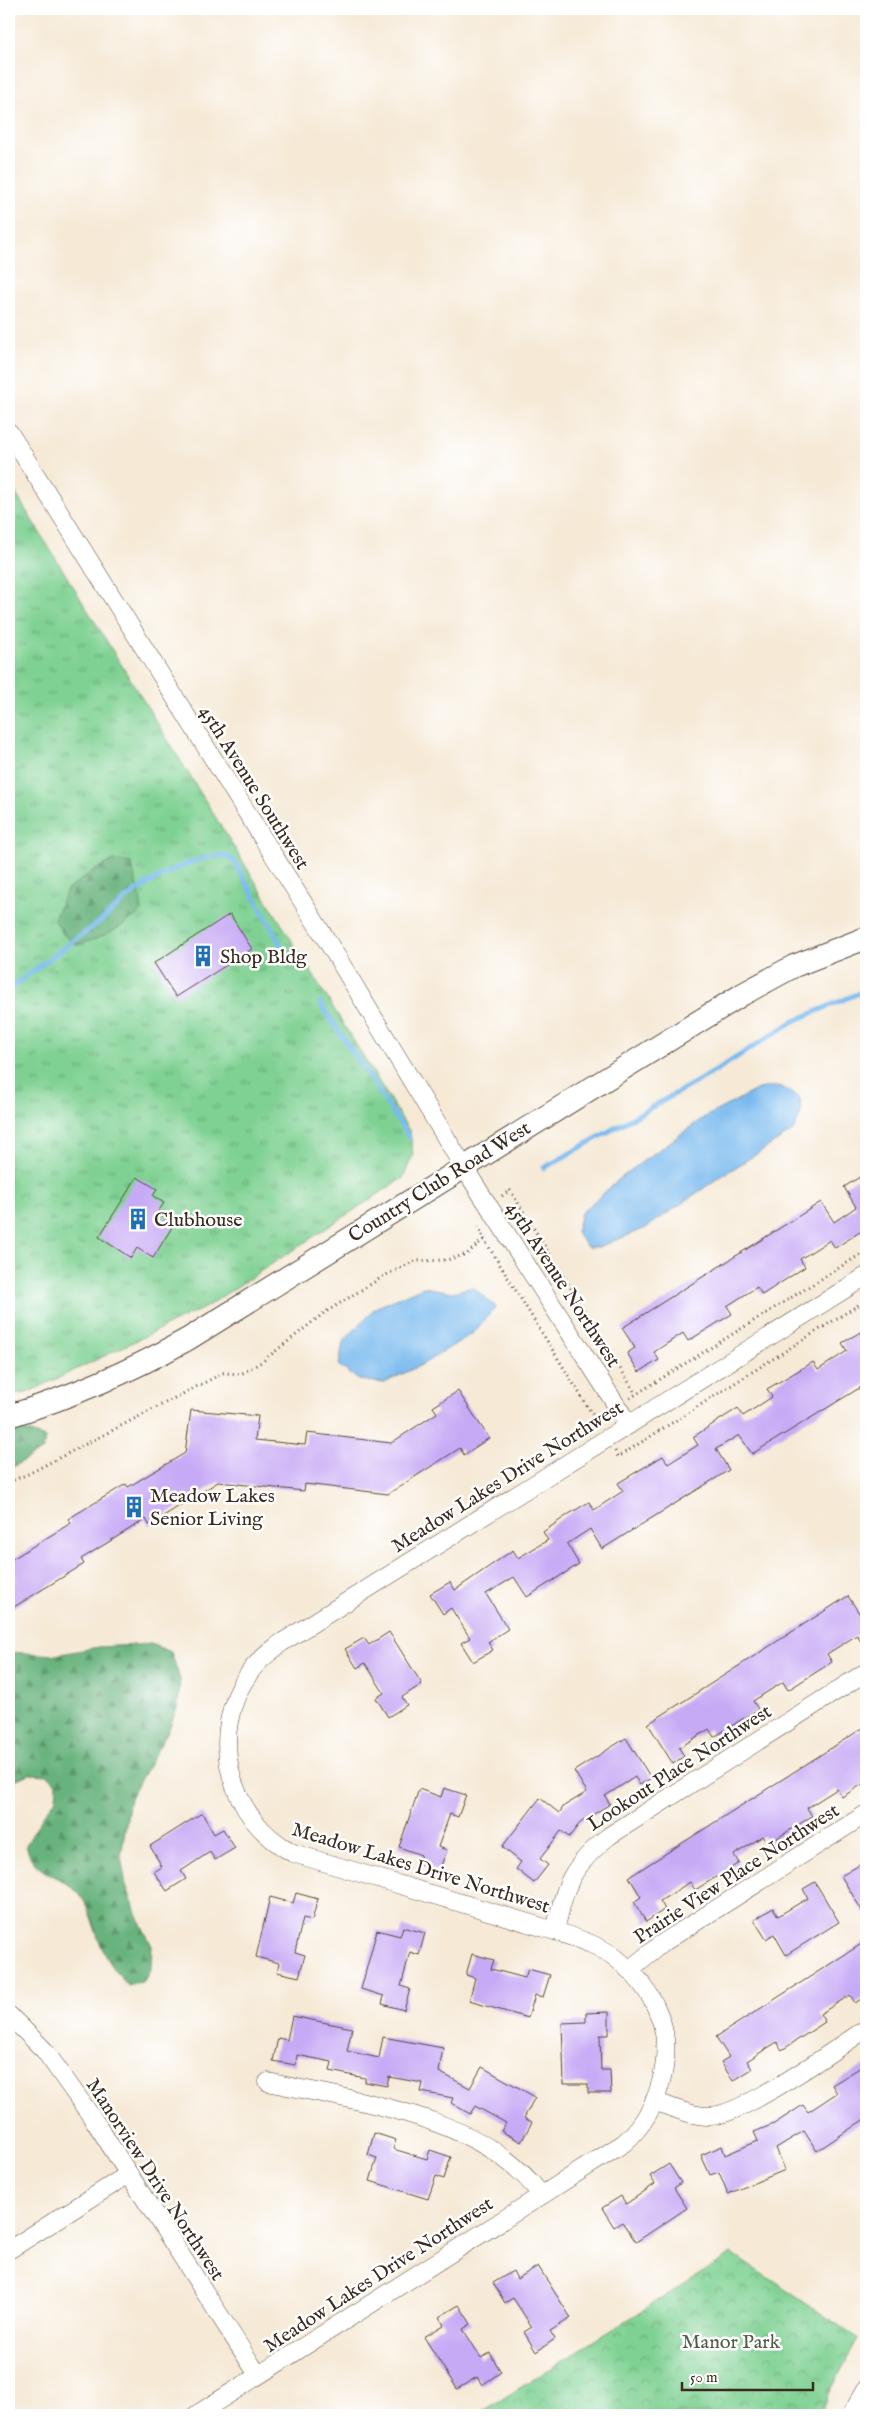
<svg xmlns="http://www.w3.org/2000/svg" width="875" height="2424" font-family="'IM FELL English',serif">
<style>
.grass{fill:url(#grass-tufts);stroke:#5d7e58}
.forest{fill:url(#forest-firs);stroke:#516e4e}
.park{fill:url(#park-crowns);stroke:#5d7e58}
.water{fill:#79baee;stroke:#5a7286}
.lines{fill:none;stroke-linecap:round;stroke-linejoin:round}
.stream{stroke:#79baee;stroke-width:5}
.building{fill:#c7aaf5}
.minor-casing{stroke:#57473a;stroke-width:19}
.major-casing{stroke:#57473a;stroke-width:24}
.path{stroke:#57473a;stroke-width:3;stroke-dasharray:1 4;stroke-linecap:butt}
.minor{stroke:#fff;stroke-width:18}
.major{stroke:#fff;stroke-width:22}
.labels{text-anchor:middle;stroke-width:5;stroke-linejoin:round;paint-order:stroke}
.street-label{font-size:20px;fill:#3b2a1e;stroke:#fff}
.poi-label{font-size:20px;fill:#3b2a1e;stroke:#fff;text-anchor:start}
.park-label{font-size:20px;fill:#4f5c41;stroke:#fff}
</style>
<defs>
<pattern id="grass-tufts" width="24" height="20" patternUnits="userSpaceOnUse" patternTransform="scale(1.25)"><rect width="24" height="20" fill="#7fd193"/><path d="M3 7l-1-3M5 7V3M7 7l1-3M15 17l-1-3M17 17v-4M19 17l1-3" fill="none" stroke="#69aa77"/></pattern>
<pattern id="forest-firs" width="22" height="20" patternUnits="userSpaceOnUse" patternTransform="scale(1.25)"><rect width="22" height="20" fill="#67b37d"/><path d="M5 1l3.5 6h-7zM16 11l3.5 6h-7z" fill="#569266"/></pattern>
<pattern id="park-crowns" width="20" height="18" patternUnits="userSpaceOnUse" patternTransform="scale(1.25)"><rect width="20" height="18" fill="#7fd193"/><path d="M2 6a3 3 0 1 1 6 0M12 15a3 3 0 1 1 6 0" fill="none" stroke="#69aa77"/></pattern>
</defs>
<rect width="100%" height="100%" fill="#fff"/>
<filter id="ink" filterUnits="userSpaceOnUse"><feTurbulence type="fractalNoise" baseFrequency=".02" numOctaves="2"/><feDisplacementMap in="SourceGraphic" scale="10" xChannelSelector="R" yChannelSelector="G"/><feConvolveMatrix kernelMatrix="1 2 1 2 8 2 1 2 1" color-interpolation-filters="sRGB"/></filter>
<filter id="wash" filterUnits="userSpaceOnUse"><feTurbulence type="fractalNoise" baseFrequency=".0096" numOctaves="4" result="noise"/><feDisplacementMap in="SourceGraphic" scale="20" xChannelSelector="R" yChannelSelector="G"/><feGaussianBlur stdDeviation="1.12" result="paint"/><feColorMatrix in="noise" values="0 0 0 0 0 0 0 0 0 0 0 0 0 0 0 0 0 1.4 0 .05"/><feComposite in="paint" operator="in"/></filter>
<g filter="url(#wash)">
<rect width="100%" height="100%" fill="#f6ead7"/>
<!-- grass -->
<path class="grass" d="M9,483L410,1132L413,1155L403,1178L206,1307L27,1393L9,1396Z"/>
<!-- forest -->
<g class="forest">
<path d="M114,860L132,863C134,880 141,894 142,911C121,928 103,938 76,945L63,934L54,919L67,890L93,871Z"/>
<path d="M22,1430L45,1438L43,1450L9,1469V1433Z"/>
<path d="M151,1644L171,1652L180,1679L178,1706L168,1731L130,1798L121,1857L126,1885L138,1918L152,1946L151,1968L144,1981L128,1986C118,1974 108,1962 102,1948C95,1933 90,1907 80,1895C61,1873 33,1877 26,1845L43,1816L56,1799L57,1784L48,1775L30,1774L9,1782V1652L55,1655L99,1647Z"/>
</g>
<!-- park -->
<path class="park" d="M732,2254L858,2338L818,2415H477Z"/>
<!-- water -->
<g class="water">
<path d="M780,1086L800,1098L801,1113L793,1131L717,1179L646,1228L599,1247H587L576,1232L581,1213L624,1175L703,1118L758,1089Z"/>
<path d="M423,1287L453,1292L473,1287L496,1307L473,1333L423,1364L384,1383L359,1380L339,1366L343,1342L375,1308Z"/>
</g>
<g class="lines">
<!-- stream -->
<g class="stream">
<path d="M9,990C38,966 68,945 98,923C108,916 117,906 127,898C146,883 204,849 228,857C231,858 234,862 236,864L281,945"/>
<path d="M320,1003L409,1137"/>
<path d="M544,1168L712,1073L792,1022L866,990"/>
</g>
</g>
<g id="blocks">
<!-- building -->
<g class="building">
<path d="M230,914L252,949L176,997L154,963Z"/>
<path d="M866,1173V1228L835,1248L830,1240L800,1259L805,1267L762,1295L757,1287L727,1306L732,1314L688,1341L683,1333L654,1352L659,1360L639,1372L627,1353L635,1348L622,1328L821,1202L834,1222L856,1207L844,1187Z"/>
<path d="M137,1177L157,1189L153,1196L164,1203L157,1213L174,1224L153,1258L137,1248L131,1258L99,1237Z"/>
<path d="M862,1331L866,1339V1384L752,1454L739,1435L716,1449L729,1470L602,1549L590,1529L567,1544L579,1564L527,1597L514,1577L486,1594L508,1629L488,1642L493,1650L473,1662L461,1643L470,1638L451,1608L443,1614L430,1594L450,1582L455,1590L513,1550L518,1558L548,1540L543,1532L569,1514L589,1502L594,1510L623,1491L618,1483L663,1456L668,1464L698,1445L693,1437L738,1408L743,1416L772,1397L767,1389L813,1362L818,1370L847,1351L842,1343Z"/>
<path d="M458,1391L489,1438L464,1455L460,1448L388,1494L305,1484L304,1491L218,1482L149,1525L146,1519L81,1559L84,1564L9,1610V1561L71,1523L68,1519L126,1484L128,1487L185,1453L191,1410L258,1416L255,1440L305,1445L307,1433L391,1443L437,1413L433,1407Z"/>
<path d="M848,1596L861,1616L866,1613V1650L857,1635L827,1654L832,1662L807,1678L788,1690L783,1682L753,1701L758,1709L733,1725L714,1737L709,1729L679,1748L684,1756L673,1764L648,1724Z"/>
<path d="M389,1632L422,1684L402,1697L407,1705L388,1717L376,1698L384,1693L365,1663L357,1668L345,1649L364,1638L369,1645Z"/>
<path d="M866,1726V1782L842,1797L837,1789L807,1808L812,1816L768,1844L763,1836L734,1855L739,1863L695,1890L690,1882L660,1901L665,1909L646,1922L634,1902L641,1897L629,1877Z"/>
<path d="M626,1738L651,1778L640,1785L635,1777L605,1796L610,1804L580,1823L569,1837L561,1831L540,1859L548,1865L534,1883L516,1869L521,1862L502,1847L540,1798L559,1813L564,1806L587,1792L574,1771Z"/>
<path d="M444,1788L466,1795L458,1817L450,1814L438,1847L447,1850L439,1871L418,1864L421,1855L399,1847L419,1789L441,1797Z"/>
<path d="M202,1813L214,1834L223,1829L235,1848L215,1860L210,1852L181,1871L186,1879L167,1891L154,1872L162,1867L150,1846Z"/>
<path d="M866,1861V1917L841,1876Z"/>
<path d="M815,1882L839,1922L786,1955L774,1934L766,1939L754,1920L773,1908L778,1916L808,1898L803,1889Z"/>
<path d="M296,1893L318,1899L312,1920L303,1918L295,1952L305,1955L299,1977L277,1972L279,1963L256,1957L270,1897L293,1903Z"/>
<path d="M403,1927L425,1933L419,1955L410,1952L401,1986L410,1989L404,2010L382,2004L384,1996L361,1989L377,1930L400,1936Z"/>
<path d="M866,1941V1996L855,2003L850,1995L820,2014L825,2022L782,2050L777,2042L747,2061L752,2069L733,2081L721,2062L729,2057L716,2037Z"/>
<path d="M472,1954L494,1960L491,1969L525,1978L528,1969L550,1975L543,1997L535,1995L528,2018L469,2001L475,1978L466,1975Z"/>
<path d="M609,2012V2035H600L601,2070H610L611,2093H588V2084H564L562,2023L586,2022V2013Z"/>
<path d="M292,2016L352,2028L347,2051L379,2058L383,2037L443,2048L439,2072L470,2088L482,2067L535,2097L524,2118L532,2122L521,2142L501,2131L506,2123L475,2106L470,2114L451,2103L453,2098L421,2092L423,2083L389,2077L387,2086L365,2082V2078L330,2071L332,2062L297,2055L296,2065L273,2061L278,2038L287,2040Z"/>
<path d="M866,2064V2118L817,2151L804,2131L776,2148L785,2170L728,2194L719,2172L710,2175L701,2155L722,2146L725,2155L758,2141L754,2132L774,2124L803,2105L808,2112L837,2093L832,2085Z"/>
<path d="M374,2133L396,2140L393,2149L427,2159L430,2150L451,2157L444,2179L436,2176L428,2199L370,2181L377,2158L368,2155Z"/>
<path d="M669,2164L681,2183L674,2188L687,2208L636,2242L622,2222L614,2227L602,2208L621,2196L626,2204L655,2184L650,2176Z"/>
<path d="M538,2266L571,2318L550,2331L555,2339L536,2352L524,2332L532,2327L513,2298L505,2303L493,2283L513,2271L517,2279Z"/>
<path d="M459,2305L471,2324L463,2329L481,2358L490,2353L501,2372L482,2385L477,2377L457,2389L424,2337L444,2325L439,2317Z"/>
</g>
</g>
</g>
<g filter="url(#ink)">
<use href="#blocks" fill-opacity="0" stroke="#57473a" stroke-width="1"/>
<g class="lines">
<!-- minor casing -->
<g class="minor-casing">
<g id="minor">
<path d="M9,432L334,952L463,1166L629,1425"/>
<path d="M555,1931C566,1883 570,1868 609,1836L866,1672"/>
<path d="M629,1970L661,1944L866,1814"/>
<path d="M9,2015L45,2051L94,2120L258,2375"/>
<path d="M268,2082C358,2102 483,2115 541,2195"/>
<path d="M654,2101C671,2107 691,2116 709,2116C741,2117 835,2049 866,2029"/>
<path d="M9,2250L129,2174"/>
<path d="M196,2415L624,2143C659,2112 677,2054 657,2010C649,1990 634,1973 617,1959C600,1945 575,1938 555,1931L293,1853C228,1819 206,1733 250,1672C258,1660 270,1652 281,1643L866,1276"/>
<path d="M851,2415L866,2389"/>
</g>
</g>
<!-- major casing -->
<g class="major-casing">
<path id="major" d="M9,1416C71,1397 131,1371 188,1339L743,994L794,966L866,938"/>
</g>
<!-- path -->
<g class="path">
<path d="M502,1196L510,1190L636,1394"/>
<path d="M484,1239L599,1425"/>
<path d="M630,1398L866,1251"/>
<path d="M615,1451L618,1457L866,1300"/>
<path d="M9,1482L28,1474L223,1373L241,1374L263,1361L324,1313L384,1276L415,1261L447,1260L467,1254L484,1239L478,1225"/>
</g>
<!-- minor -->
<use href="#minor" class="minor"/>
<!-- major -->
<use href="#major" class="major"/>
</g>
</g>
<!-- icons -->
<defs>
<g id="building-bare" transform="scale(1.725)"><path d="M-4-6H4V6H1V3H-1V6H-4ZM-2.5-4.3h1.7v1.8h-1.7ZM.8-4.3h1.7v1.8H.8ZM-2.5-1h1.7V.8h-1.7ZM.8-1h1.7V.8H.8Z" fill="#1f6fb2" stroke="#fff" stroke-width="2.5" paint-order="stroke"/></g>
</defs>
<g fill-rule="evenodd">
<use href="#building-bare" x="203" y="956"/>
<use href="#building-bare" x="138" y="1219"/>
<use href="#building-bare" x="134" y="1507"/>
</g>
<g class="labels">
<!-- street labels -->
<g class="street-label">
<text transform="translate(255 787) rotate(58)" y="7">45th Avenue Southwest</text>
<text transform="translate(439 1181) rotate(-32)" y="7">Country Club Road West</text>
<text transform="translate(564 1284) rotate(57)" y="7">45th Avenue Northwest</text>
<text transform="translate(507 1476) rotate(-32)" y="7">Meadow Lakes Drive Northwest</text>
<text transform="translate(679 1767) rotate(-33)" y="7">Lookout Place Northwest</text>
<text transform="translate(421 1867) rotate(17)" y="7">Meadow Lakes Drive Northwest</text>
<text transform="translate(736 1873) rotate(-33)" y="7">Prairie View Place Northwest</text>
<text transform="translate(156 2179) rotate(57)" y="7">Manorview Drive Northwest</text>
<text transform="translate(378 2274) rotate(-33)" y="7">Meadow Lakes Drive Northwest</text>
</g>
<!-- poi labels -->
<g class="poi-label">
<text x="220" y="963">Shop Bldg</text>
<text x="154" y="1226">Clubhouse</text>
<text x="150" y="1502">Meadow Lakes<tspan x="150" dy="23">Senior Living</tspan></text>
</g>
<!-- park labels -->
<g class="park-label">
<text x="731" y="2348">Manor Park</text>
</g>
</g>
<!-- margin -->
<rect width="875" height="2424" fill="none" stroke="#fff" stroke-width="30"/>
<!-- scale -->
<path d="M682 2382v8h131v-8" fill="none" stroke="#3b2a1e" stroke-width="2.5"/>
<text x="690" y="2382" font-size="15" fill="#3b2a1e" stroke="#ffffff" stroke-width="4" paint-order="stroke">50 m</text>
</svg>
